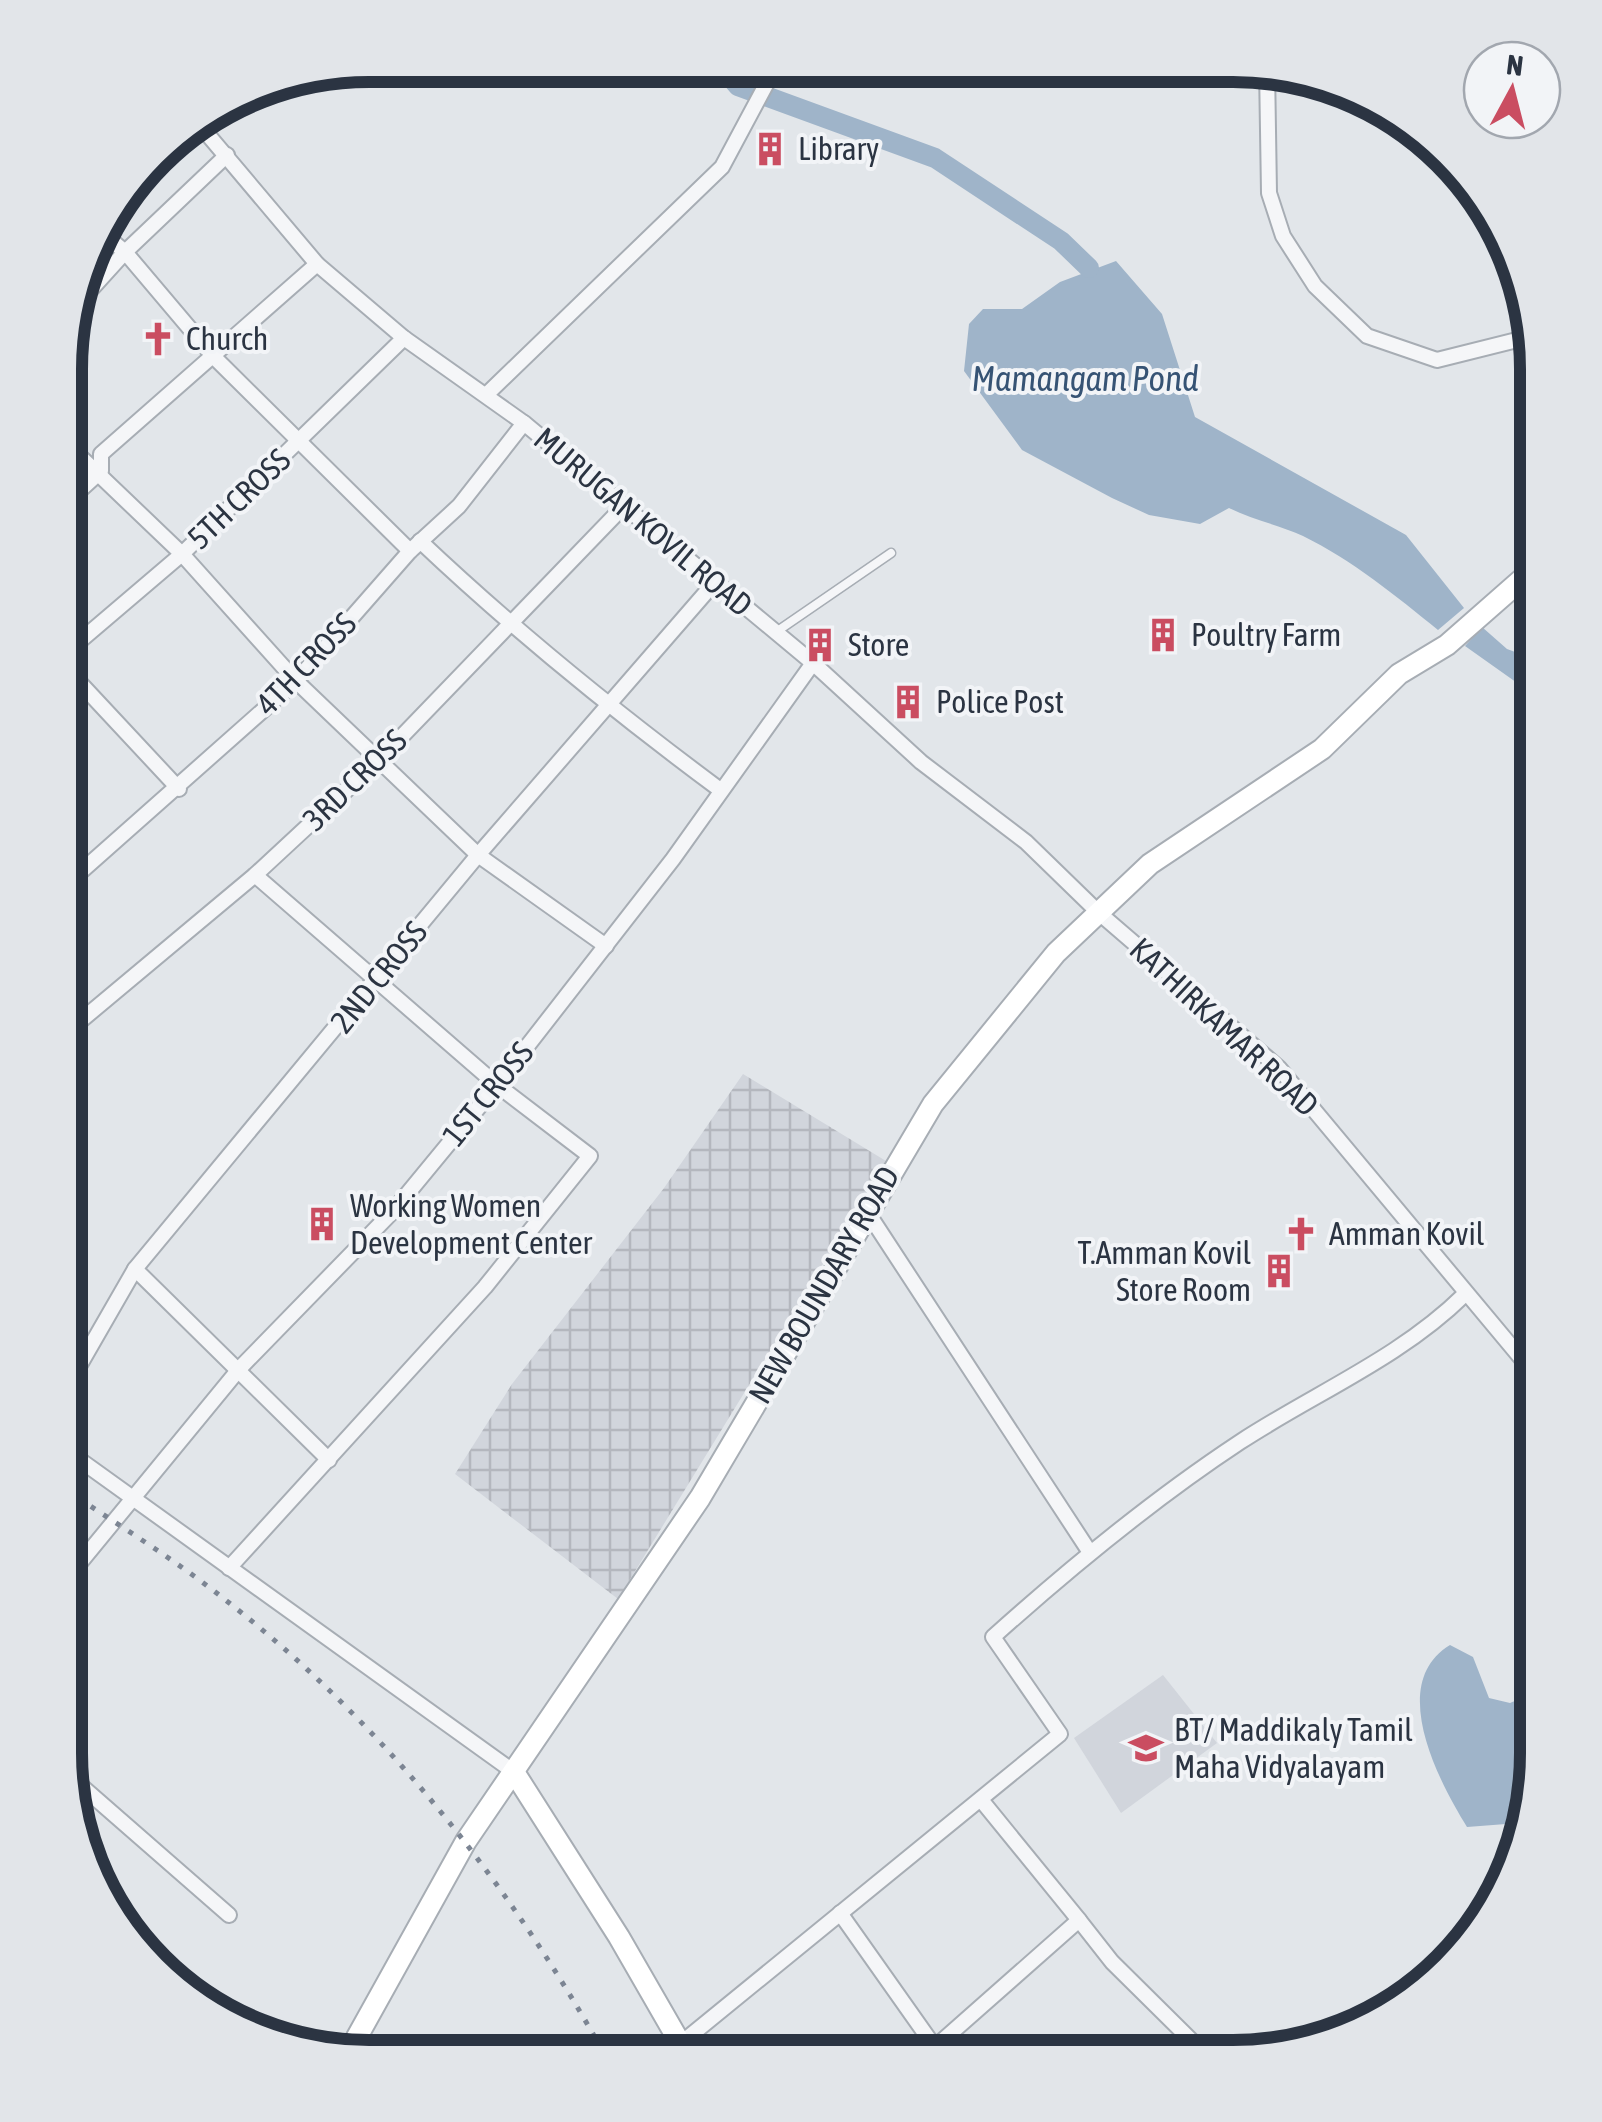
<svg xmlns="http://www.w3.org/2000/svg" width="1602" height="2122" font-family="'Asap Condensed',sans-serif">
<style>
.built{fill:#d1d5dc}
.industrial{fill:url(#industrial-grid)}
.water{fill:#9fb4c9}
.lines{fill:none;stroke-linecap:round;stroke-linejoin:round}
.canal{stroke:#9fb4c9;stroke-width:20}
.lane-casing{stroke:#a7adb4;stroke-width:11}
.street-casing{stroke:#a7adb4;stroke-width:18}
.secondary-casing{stroke:#a7adb4;stroke-width:24}
.lane{stroke:#f5f6f8;stroke-width:8}
.street{stroke:#f5f6f8;stroke-width:14}
.secondary{stroke:#fff;stroke-width:20}
.rail{stroke:#7c8593;stroke-width:5;stroke-dasharray:5 10;stroke-linecap:butt}
.labels{text-anchor:middle;stroke-width:8;stroke-linejoin:round;paint-order:stroke}
.poi-label{font-size:32px;fill:#2b3442;stroke:#f2f4f7;text-anchor:start}
.street-label{font-size:32px;fill:#2b3442;stroke:#f2f4f7}
.water-label{font-size:35px;font-style:italic;fill:#365374;stroke:#f2f4f7}
.rim{fill:none;stroke:#2b3442;stroke-width:12}
</style>
<defs>
<pattern id="industrial-grid" width="8" height="8" patternUnits="userSpaceOnUse" patternTransform="scale(2.5)"><rect width="8" height="8" fill="#d1d5dc"/><path d="M0 4h8M4 0v8" fill="none" stroke="#b4b7be"/></pattern>
</defs>
<rect width="100%" height="100%" fill="#e2e6ea"/>
<!-- built -->
<path class="built" d="M1163,1675L1217,1743L1121,1813L1074,1738Z"/>
<!-- industrial -->
<path class="industrial" d="M743,1074L886,1161L618,1599L455,1474L512,1384L664,1188Z"/>
<!-- water -->
<g class="water">
<path d="M1116,261L1162,314L1195,417L1406,535L1464,608L1438,630C1396,596 1352,560 1303,536C1279,525 1253,520 1229,508L1200,524L1149,515L1112,498L1022,450L964,371L969,324L983,309H1022L1060,282Z"/>
<path d="M1482,627L1507,649L1537,660V697L1465,646Z"/>
<path d="M1536,1626V1773L1519,1823L1467,1827C1438,1780 1387,1683 1450,1645L1473,1657L1489,1698L1510,1703L1524,1697L1521,1653Z"/>
</g>
<g class="lines">
<!-- canal -->
<path class="canal" d="M721,66L738,86L935,158L1061,241L1089,268"/>
<!-- lane casing -->
<g class="lane-casing">
<path id="lane" d="M776,632L891,553"/>
</g>
<!-- street casing -->
<g class="street-casing">
<g id="street">
<path d="M1267,68L1269,193L1283,236L1315,286L1367,336L1437,360L1529,337"/>
<path d="M198,123L317,264L404,338L524,423L813,663L921,762L1026,842L1098,912L1279,1068L1536,1376"/>
<path d="M101,232L125,252L213,356L410,551"/>
<path d="M76,306L125,252L227,155"/>
<path d="M487,394L722,167L776,66"/>
<path d="M67,444L182,554L296,681L478,855L606,946"/>
<path d="M67,502L101,471V454L317,264"/>
<path d="M420,541C515,631 614,711 719,789"/>
<path d="M67,652L182,554L404,338"/>
<path d="M67,669L179,789"/>
<path d="M67,884L296,681L410,551L459,506L524,423"/>
<path d="M66,1033L255,875L379,760L624,506"/>
<path d="M866,1210L1089,1551"/>
<path d="M135,1269L329,1460"/>
<path d="M66,1389L135,1269L478,855L715,582"/>
<path d="M66,1450L514,1772"/>
<path d="M229,1568L485,1287L590,1156L497,1085L255,875"/>
<path d="M65,1581L240,1368L394,1210L497,1085L673,859L813,663"/>
<path d="M71,1777L229,1915"/>
<path d="M840,1913L941,2056"/>
<path d="M1079,1920L1112,1962L1205,2054L1201,2057"/>
<path d="M680,2044L1060,1734L993,1637C1071,1567 1152,1500 1240,1442C1315,1393 1400,1358 1464,1295"/>
<path d="M925,2056L1079,1920L982,1801"/>
</g>
</g>
<!-- secondary casing -->
<g class="secondary-casing">
<g id="secondary">
<path d="M514,1772L619,1937L687,2055"/>
<path d="M347,2055L466,1841L700,1498L933,1104L1056,953L1150,864L1322,749L1399,674L1447,645L1537,566"/>
</g>
</g>
<!-- lane -->
<use href="#lane" class="lane"/>
<!-- street -->
<use href="#street" class="street"/>
<!-- secondary -->
<use href="#secondary" class="secondary"/>
<!-- rail -->
<path class="rail" d="M66,1490C120,1526 177,1561 228,1602C384,1724 509,1883 605,2055"/>
</g>
<!-- icons -->
<defs>
<g id="building-bare" transform="scale(2.7)"><path d="M-4-6H4V6H1V3H-1V6H-4ZM-2.5-4.3h1.7v1.8h-1.7ZM.8-4.3h1.7v1.8H.8ZM-2.5-1h1.7V.8h-1.7ZM.8-1h1.7V.8H.8Z" fill="#ca4d61" stroke="#f2f4f7" stroke-width="2.5" paint-order="stroke"/></g>
<g id="church-bare" transform="scale(2.7)"><path d="M-1.2-6h2.4v3.5h3.3v2.4h-3.3V6h-2.4V-.1h-3.3v-2.4h3.3Z" fill="#ca4d61" stroke="#f2f4f7" stroke-width="2.5" paint-order="stroke"/></g>
<g id="school-bare" transform="scale(2.7)"><path d="M0-5L7-2L0 1L-7-2ZM-4 1L0 2.5L4 1V4Q0 6-4 4Z" fill="#ca4d61" stroke="#f2f4f7" stroke-width="2.5" paint-order="stroke"/></g>
</defs>
<g fill-rule="evenodd">
<use href="#building-bare" x="770" y="149"/>
<use href="#church-bare" x="158" y="339"/>
<use href="#building-bare" x="1163" y="635"/>
<use href="#building-bare" x="820" y="645"/>
<use href="#building-bare" x="908" y="702"/>
<use href="#building-bare" x="322" y="1224"/>
<use href="#church-bare" x="1301" y="1234"/>
<use href="#building-bare" x="1279" y="1271"/>
<use href="#school-bare" x="1146" y="1748"/>
</g>
<g class="labels">
<!-- poi labels -->
<g class="poi-label">
<text x="798" y="160">Library</text>
<text x="186" y="350">Church</text>
<text x="1191" y="646">Poultry Farm</text>
<text x="848" y="656">Store</text>
<text x="936" y="713">Police Post</text>
<text x="350" y="1217">Working Women<tspan x="350" dy="37">Development Center</tspan></text>
<text x="1329" y="1245">Amman Kovil</text>
<text x="1251" y="1264" text-anchor="end">T.Amman Kovil<tspan x="1251" dy="37">Store Room</tspan></text>
<text x="1174" y="1741">BT/ Maddikaly Tamil<tspan x="1174" dy="37">Maha Vidyalayam</tspan></text>
</g>
<!-- street labels -->
<g class="street-label">
<text transform="translate(239 499) rotate(-44)" y="11">5TH CROSS</text>
<text transform="translate(643 522) rotate(40)" y="11">MURUGAN KOVIL ROAD</text>
<text transform="translate(306 664) rotate(-46)" y="11">4TH CROSS</text>
<text transform="translate(355 780) rotate(-44)" y="11">3RD CROSS</text>
<text transform="translate(379 977) rotate(-51)" y="11">2ND CROSS</text>
<text transform="translate(1224 1027) rotate(43)" y="11">KATHIRKAMAR ROAD</text>
<text transform="translate(488 1094) rotate(-51)" y="11">1ST CROSS</text>
<text transform="translate(824 1285) rotate(-60)" y="11">NEW BOUNDARY ROAD</text>
</g>
<!-- water labels -->
<g class="water-label">
<text x="1085" y="391">Mamangam Pond</text>
</g>
</g>
<!-- crop -->
<path d="M0 0H1602V2122H0ZM369 82H1233A287 287 0 0 1 1520 369V1753A287 287 0 0 1 1233 2040H369A287 287 0 0 1 82 1753V369A287 287 0 0 1 369 82Z" fill="#e2e5e9" fill-rule="evenodd"/>
<path class="rim" d="M369 82H1233A287 287 0 0 1 1520 369V1753A287 287 0 0 1 1233 2040H369A287 287 0 0 1 82 1753V369A287 287 0 0 1 369 82Z"/>
<!-- north arrow -->
<g transform="translate(1512 90) rotate(7)"><circle r="48" fill="#f2f4f7" stroke="#a2a7af" stroke-width="2.5"/>
<path d="M0-8L18 38L0 25L-18 38Z" fill="#ca4d61"/>
<text y="-15" font-size="28" font-weight="bold" text-anchor="middle" fill="#2b3442">N</text>
</g>
</svg>
